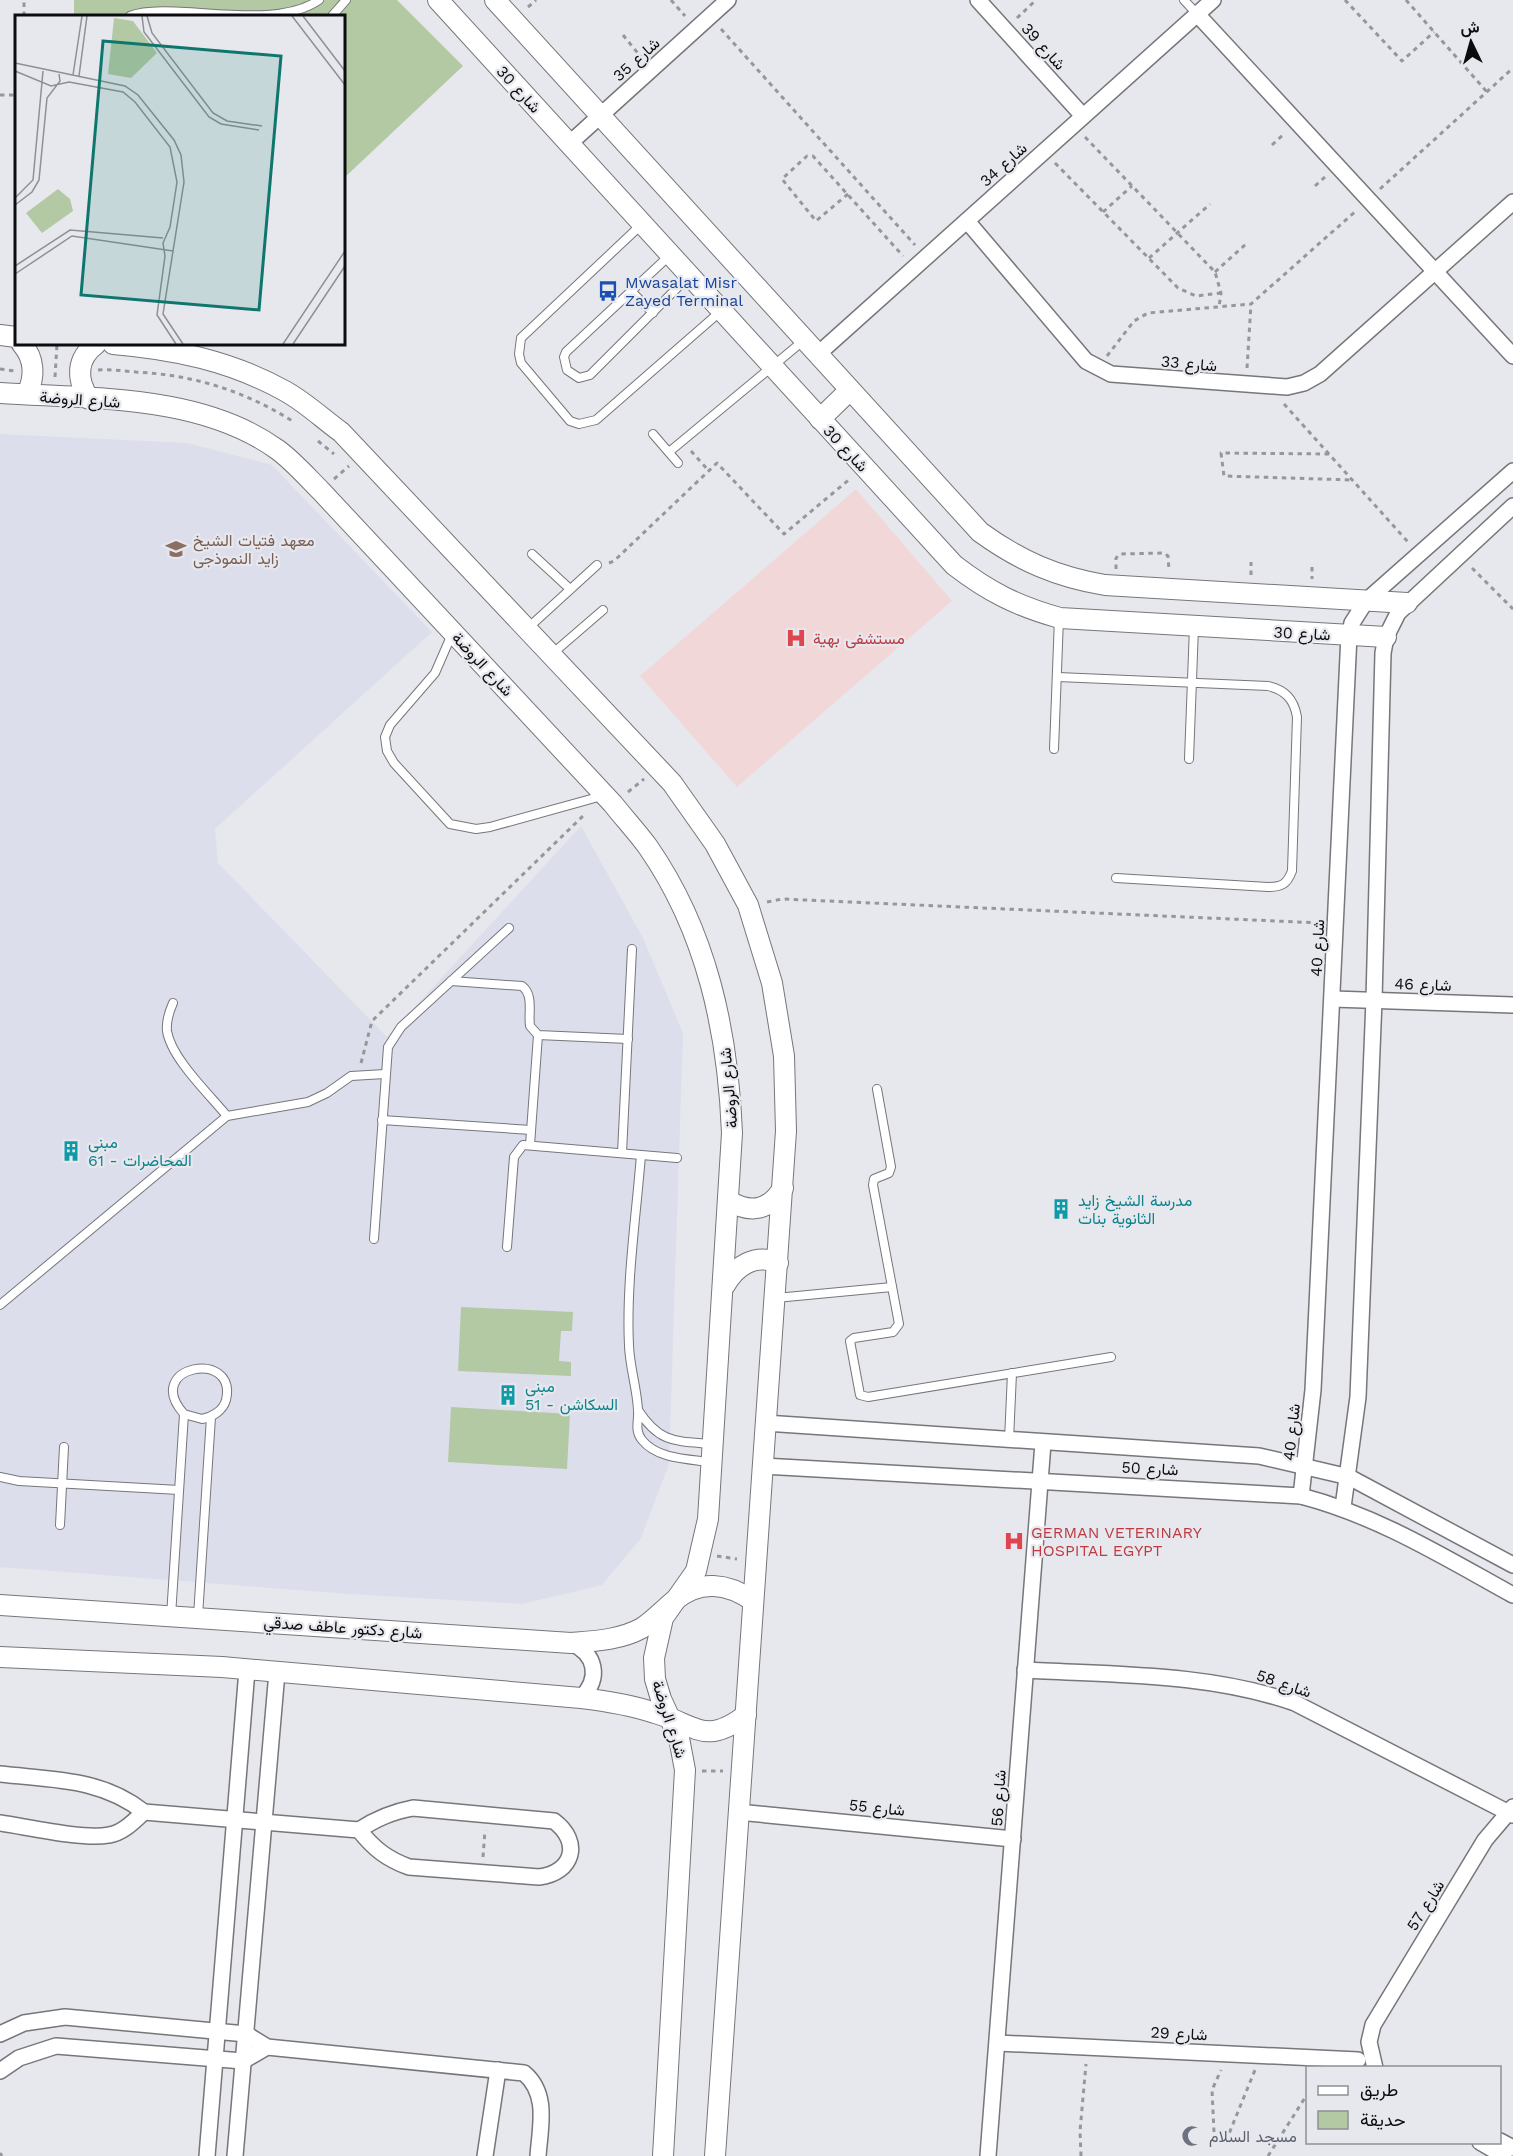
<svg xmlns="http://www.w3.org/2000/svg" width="1513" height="2156" font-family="'Work Sans',Vazirmatn,sans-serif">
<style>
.built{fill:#dcdeeb}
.medical{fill:#f2d7d8}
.green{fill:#b2c9a4}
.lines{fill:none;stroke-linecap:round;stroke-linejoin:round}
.service-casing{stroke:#76767b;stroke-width:10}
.minor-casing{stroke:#76767b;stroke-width:18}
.tertiary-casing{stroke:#76767b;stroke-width:22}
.path{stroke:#96979a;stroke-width:3;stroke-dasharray:4.5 4.5;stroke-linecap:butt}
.service{stroke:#fff;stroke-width:8}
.minor{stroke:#fff;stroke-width:15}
.tertiary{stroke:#fff;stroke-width:20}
.labels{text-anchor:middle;stroke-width:4.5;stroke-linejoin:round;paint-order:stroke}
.street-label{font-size:16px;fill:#0c0c0e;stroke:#e7e8ed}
.transit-label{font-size:16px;fill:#164399;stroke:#e7e8ed;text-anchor:start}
.education-label{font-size:16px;fill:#785e54;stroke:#e7e8ed;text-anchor:start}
.health-label{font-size:16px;fill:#be3a42;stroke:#e7e8ed;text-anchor:start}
.culture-label{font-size:16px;fill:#0d838f;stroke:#e7e8ed;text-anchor:start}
.worship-label{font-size:16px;fill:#5b616d;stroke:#e7e8ed;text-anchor:start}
.inset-road{fill:none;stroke:#8f9094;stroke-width:1.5}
.view{fill:#0f766e;fill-opacity:0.15;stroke:#0f766e;stroke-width:3}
.inset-edge{fill:none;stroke:#0c0c0e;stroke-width:3}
</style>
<rect width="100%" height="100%" fill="#e7e8ed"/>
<!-- built -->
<path class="built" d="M0,434L187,443L272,465L432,632L215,829L218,863L387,1037L581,826L643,938L683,1033L669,1464L641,1538L602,1585L522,1604L349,1594L0,1567Z"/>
<!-- medical -->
<path class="medical" d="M856,489L952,601L737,787L640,676Z"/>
<!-- green -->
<g class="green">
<path d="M74,0H397L463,66L344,178V16H74Z"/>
<path d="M461,1307L573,1312L572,1331H561L559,1361L571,1362V1376L458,1371Z"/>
<path d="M451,1407L570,1414L567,1469L448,1462Z"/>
</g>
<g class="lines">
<!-- service casing -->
<g class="service-casing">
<g id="service">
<path d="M1184,0L1197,14"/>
<path d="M130,16C170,0 272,33 319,0"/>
<path d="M332,16L346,0"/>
<path d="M642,224L521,338L519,354L521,363L570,421L579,424L596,420L721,311"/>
<path d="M670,255L566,352L564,357L567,370L579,378L590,375L689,276"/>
<path d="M631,291L653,313"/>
<path d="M653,434L678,463"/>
<path d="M669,452L803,341"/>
<path d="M532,554L570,589"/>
<path d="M528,628L597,565"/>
<path d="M452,634L435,673L390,725L385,737L387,751L394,763L450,824L476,829L490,827L602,796"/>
<path d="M552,654L603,610"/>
<path d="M1058,677L1268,686C1285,690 1294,699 1297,717L1292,871C1287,884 1282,887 1268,887L1116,878"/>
<path d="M1054,749L1059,618"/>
<path d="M1189,759L1194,627"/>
<path d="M451,981L522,986C534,995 528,1013 530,1026L538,1035L628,1039"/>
<path d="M173,1003C169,1012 166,1021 167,1031C171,1058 209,1094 227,1116"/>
<path d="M877,1089L891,1167L889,1173L874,1179L873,1185L899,1324L893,1332L854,1338L850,1341L860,1395L868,1397L1111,1357"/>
<path d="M382,1120L531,1130"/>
<path d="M530,1145L538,1035"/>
<path d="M622,1153L632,949"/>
<path d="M641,1155C636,1218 626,1283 629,1346C630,1368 637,1389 638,1410C639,1421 634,1430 642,1440C657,1459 688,1459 710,1462"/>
<path d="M374,1239L388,1047L401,1027L509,928"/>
<path d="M507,1247L514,1157L523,1145L677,1158"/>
<path d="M776,1298L892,1287"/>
<path d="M0,1305L227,1116L308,1102L327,1093L351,1076L385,1074"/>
<path d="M638,1410C660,1444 676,1441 713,1444"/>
<path d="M1009,1440L1012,1373"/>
<path d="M0,1477L19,1481L179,1490"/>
<path d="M60,1525L64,1447"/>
<path d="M171,1616L184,1414C141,1366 238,1348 226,1400C223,1411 212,1417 202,1419L184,1414"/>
<path d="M198,1616L211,1417"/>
</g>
</g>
<!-- minor casing -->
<g class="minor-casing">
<g id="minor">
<path d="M978,0L1083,116"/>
<path d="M1197,14L1513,356"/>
<path d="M569,144L728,0"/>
<path d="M967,221L1086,361L1111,374L1287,387L1304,383L1320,374L1513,202"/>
<path d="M817,355L1213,0"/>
<path d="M1333,999L1513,1005"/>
<path d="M765,1423L1259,1456L1349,1477L1513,1565"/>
<path d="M763,1466L1301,1496C1378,1516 1444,1557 1513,1595"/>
<path d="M1301,1496L1313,1390L1349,635L1352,623L1366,601L1513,471"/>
<path d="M1343,1507L1358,1397L1374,1000L1383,653L1386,637L1398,613L1513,506"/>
<path d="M571,1643C596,1654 601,1678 581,1698"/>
<path d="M1025,1670C1115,1675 1209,1673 1295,1703L1513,1815"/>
<path d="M0,1774C53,1780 101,1778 144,1812L359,1830"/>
<path d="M413,1808L554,1821C582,1842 573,1873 539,1877L409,1867C387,1859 374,1849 359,1830C377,1818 392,1812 413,1808Z"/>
<path d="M738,1812L1013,1839"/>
<path d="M0,1823C28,1827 83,1840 109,1835C123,1833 134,1821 144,1812"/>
<path d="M0,2034L24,2023L65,2017L246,2034L267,2047L524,2073C549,2094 540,2127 538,2156"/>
<path d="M998,2043L1358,2060"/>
<path d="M1375,2068L1369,2042L1373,2025L1485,1840L1513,1807"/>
<path d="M0,2071L19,2058L56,2046L243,2061L267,2047"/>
<path d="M1500,2141L1513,2148"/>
<path d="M1480,2142L1504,2156"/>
<path d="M207,2156L247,1670"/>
<path d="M235,2156L277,1672"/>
<path d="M485,2156L498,2070"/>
<path d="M988,2156L1043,1443"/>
</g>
</g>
<!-- tertiary casing -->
<g class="tertiary-casing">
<g id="tertiary">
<path d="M438,0L954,565C989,592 1017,606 1060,618L1386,637"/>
<path d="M495,0L980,532C1020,561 1057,577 1105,585L1407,603"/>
<path d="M0,335L16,337"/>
<path d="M22,344C35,359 35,377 27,394"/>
<path d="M113,344C174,349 231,361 285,391C305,402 323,419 341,432L672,783L715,844L748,905L772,983L784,1056L786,1131L715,2156"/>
<path d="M0,393C91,399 201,394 278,450C293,461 307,477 321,491L613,804C624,818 637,832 648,847C707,932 728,1032 732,1133L708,1519L696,1571L663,1618L654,1658L655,1679L661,1699L679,1738L685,1770L663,2156"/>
<path d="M89,399C76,379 76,359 96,344"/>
<path d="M820,419L850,390"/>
<path d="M729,1201C751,1214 770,1210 783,1188"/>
<path d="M725,1285C736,1266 755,1253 778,1263"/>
<path d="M0,1605L571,1643C595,1641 620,1640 642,1628C654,1620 663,1610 674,1601C699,1579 728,1583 753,1601"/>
<path d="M0,1657L222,1667L581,1698C607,1701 631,1705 655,1713C695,1724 704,1747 746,1715"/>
</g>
</g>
<!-- path -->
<g class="path">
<path d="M671,0L685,16"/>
<path d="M1345,0L1402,61L1434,32"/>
<path d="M1406,0L1487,92"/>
<path d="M528,7L536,0"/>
<path d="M24,16V0"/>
<path d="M1017,18L1036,0"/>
<path d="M721,29L915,245"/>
<path d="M623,35L641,57"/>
<path d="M0,95H16"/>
<path d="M1085,137L1215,272L1221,293L1219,307"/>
<path d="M1272,145L1284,134"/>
<path d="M1055,163L1178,288L1196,296L1221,293"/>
<path d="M1315,186L1325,177"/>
<path d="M1380,189L1513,68"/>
<path d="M848,194L816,221L782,179L807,156H813L903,256"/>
<path d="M1103,212L1132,186"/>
<path d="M1149,258L1210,204"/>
<path d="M1215,272L1246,244"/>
<path d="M1107,356L1134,321L1148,313L1251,304L1357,210"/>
<path d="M1247,368L1251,304"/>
<path d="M0,369L15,371"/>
<path d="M98,370C110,369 123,371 136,372C194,375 245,391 294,422"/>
<path d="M55,377L57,344"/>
<path d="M1284,404L1408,542"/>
<path d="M318,441L334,454"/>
<path d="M691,451L709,471"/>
<path d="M1329,454L1221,453L1224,476L1353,480"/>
<path d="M334,479L349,466"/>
<path d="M609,563L614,561L717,463L784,534L851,478"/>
<path d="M1312,567V579"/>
<path d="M1472,568L1513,609"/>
<path d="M1116,569V558L1120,554L1164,553L1168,556L1169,570"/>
<path d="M1251,575V562"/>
<path d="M628,792L644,779"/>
<path d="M767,902L782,899L1321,923"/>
<path d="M361,1063L372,1021L584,815"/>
<path d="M717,1556L737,1559"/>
<path d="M702,1771H723"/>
<path d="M483,1857L485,1830"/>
<path d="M1214,2132L1212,2090L1221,2070"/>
<path d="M1226,2141L1255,2070"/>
<path d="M0,2153L2,2156"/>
<path d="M1081,2156L1080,2131L1086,2064"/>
<path d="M1268,2156L1308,2093"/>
</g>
<!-- service -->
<use href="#service" class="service"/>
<!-- minor -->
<use href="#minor" class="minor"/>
<!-- tertiary -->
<use href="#tertiary" class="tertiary"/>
</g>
<!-- icons -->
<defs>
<g id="bus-bare" transform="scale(1.62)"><path d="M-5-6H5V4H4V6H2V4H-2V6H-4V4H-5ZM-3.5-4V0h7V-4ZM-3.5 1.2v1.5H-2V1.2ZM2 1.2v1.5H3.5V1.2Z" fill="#1a4fb4" stroke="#e7e8ed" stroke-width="2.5" paint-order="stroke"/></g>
<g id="university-bare" transform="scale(1.62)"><path d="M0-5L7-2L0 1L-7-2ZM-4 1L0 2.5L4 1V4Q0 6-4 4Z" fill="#8d6e63" stroke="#e7e8ed" stroke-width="2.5" paint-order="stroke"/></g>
<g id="hospital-bare" transform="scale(1.62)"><path d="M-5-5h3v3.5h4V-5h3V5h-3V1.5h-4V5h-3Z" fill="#e0444e" stroke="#e7e8ed" stroke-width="2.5" paint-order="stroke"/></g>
<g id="building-bare" transform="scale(1.62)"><path d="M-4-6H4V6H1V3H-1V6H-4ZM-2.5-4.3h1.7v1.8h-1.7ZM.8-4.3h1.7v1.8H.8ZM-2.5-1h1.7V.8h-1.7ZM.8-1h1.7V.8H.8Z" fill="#0f9aa8" stroke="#e7e8ed" stroke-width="2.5" paint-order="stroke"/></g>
<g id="mosque-bare" transform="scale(1.62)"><path d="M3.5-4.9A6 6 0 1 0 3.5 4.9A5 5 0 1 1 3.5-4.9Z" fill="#6b7280" stroke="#e7e8ed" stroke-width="2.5" paint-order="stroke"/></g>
</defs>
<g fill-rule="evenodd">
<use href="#bus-bare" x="608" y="291"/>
<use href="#university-bare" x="176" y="549"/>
<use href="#hospital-bare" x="796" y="638"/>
<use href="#building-bare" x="71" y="1151"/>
<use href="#building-bare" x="1061" y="1209"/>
<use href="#building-bare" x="508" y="1395"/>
<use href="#hospital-bare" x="1014" y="1541"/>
<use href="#mosque-bare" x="1192" y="2136"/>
</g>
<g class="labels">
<!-- street labels -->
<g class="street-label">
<text transform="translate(1044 46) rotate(48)" y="6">شارع 39</text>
<text transform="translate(636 59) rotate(-42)" y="6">شارع 35</text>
<text transform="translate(519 89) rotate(48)" y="6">شارع 30</text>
<text transform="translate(1003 164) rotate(-42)" y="6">شارع 34</text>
<text transform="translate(1189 363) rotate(5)" y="6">شارع 33</text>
<text transform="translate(80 399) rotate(4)" y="6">شارع الروضة</text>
<text transform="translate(846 448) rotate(47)" y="6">شارع 30</text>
<text transform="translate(1302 633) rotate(3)" y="6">شارع 30</text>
<text transform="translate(483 664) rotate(47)" y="6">شارع الروضة</text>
<text transform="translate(1317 948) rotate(-87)" y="6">شارع 40</text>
<text transform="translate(1423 984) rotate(2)" y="6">شارع 46</text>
<text transform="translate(728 1088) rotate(-95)" y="6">شارع الروضة</text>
<text transform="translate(1291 1432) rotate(-84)" y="6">شارع 40</text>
<text transform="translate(1150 1468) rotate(3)" y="6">شارع 50</text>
<text transform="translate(343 1627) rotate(4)" y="6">شارع دكتور عاطف صدقي</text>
<text transform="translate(1284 1683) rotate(19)" y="6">شارع 58</text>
<text transform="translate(670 1719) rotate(72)" y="6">شارع الروضة</text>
<text transform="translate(998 1798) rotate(-86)" y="6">شارع 56</text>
<text transform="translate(877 1807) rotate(6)" y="6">شارع 55</text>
<text transform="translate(1425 1905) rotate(-58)" y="6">شارع 57</text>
<text transform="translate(1179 2033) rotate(3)" y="6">شارع 29</text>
</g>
<!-- transit labels -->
<g class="transit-label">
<text x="625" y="288">Mwasalat Misr<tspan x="625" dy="18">Zayed Terminal</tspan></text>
</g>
<!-- education labels -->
<g class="education-label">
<text x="193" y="546">معهد فتيات الشيخ<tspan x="193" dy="18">زايد النموذجى</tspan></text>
</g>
<!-- health labels -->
<g class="health-label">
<text x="813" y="644">مستشفى بهية</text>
<text x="1031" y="1538">GERMAN VETERINARY<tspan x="1031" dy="18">HOSPITAL EGYPT</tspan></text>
</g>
<!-- culture labels -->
<g class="culture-label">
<text x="88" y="1148">مبنى<tspan x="88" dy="18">المحاضرات - 61</tspan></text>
<text x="1078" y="1206">مدرسة الشيخ زايد<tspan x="1078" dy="18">الثانوية بنات</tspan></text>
<text x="525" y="1392">مبنى<tspan x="525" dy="18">السكاشن - 51</tspan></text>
</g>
<!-- worship labels -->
<g class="worship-label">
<text x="1209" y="2142">مسجد السلام</text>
</g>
</g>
<!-- overview -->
<g transform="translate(15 15)">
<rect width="330" height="330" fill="#e7e8ed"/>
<path d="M99,3L118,6L142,38L116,63L93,59ZM43,174L55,184L58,196L27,218L11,198Z" fill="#b2c9a4"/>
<path class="inset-road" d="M127,1L129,17L194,102L206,109L244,115M132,1L137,18L198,98L212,106L247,111M277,1L330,70M288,1L330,56M0,48L110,71L123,80L159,125L166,140L169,167L148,299L168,329M0,56L36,71L54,67L108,77L120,87L155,132L162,167L155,212L148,228L150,241L142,300L161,329M58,60L67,1M64,61L72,1M0,183L18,165L28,56M0,190L17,177L24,165L32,83L45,66L44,59M0,251L55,215L148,223M0,259L57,221L158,236M268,329L330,236M278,329L330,251"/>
<path class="view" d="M88,26L266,41L244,295L66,280Z"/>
<rect width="330" height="330" class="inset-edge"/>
</g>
<!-- legend -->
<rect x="1306" y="2066" width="195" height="78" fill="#e7e8ed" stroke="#8f9094" stroke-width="1.5"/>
<rect x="1318" y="2086" width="30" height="9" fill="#ffffff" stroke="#8f9094" stroke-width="1.5"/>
<text x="1360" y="2096" font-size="18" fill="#0c0c0e">طريق</text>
<rect x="1318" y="2111" width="30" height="18" fill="#b2c9a4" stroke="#8f9094" stroke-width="1.5"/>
<text x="1360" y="2126" font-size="18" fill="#0c0c0e">حديقة</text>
<!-- north arrow -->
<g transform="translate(1471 42) rotate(355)" stroke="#e7e8ed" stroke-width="4.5" paint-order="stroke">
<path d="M0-4.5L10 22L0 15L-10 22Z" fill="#0c0c0e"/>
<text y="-9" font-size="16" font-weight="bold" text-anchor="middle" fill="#0c0c0e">ش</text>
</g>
</svg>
